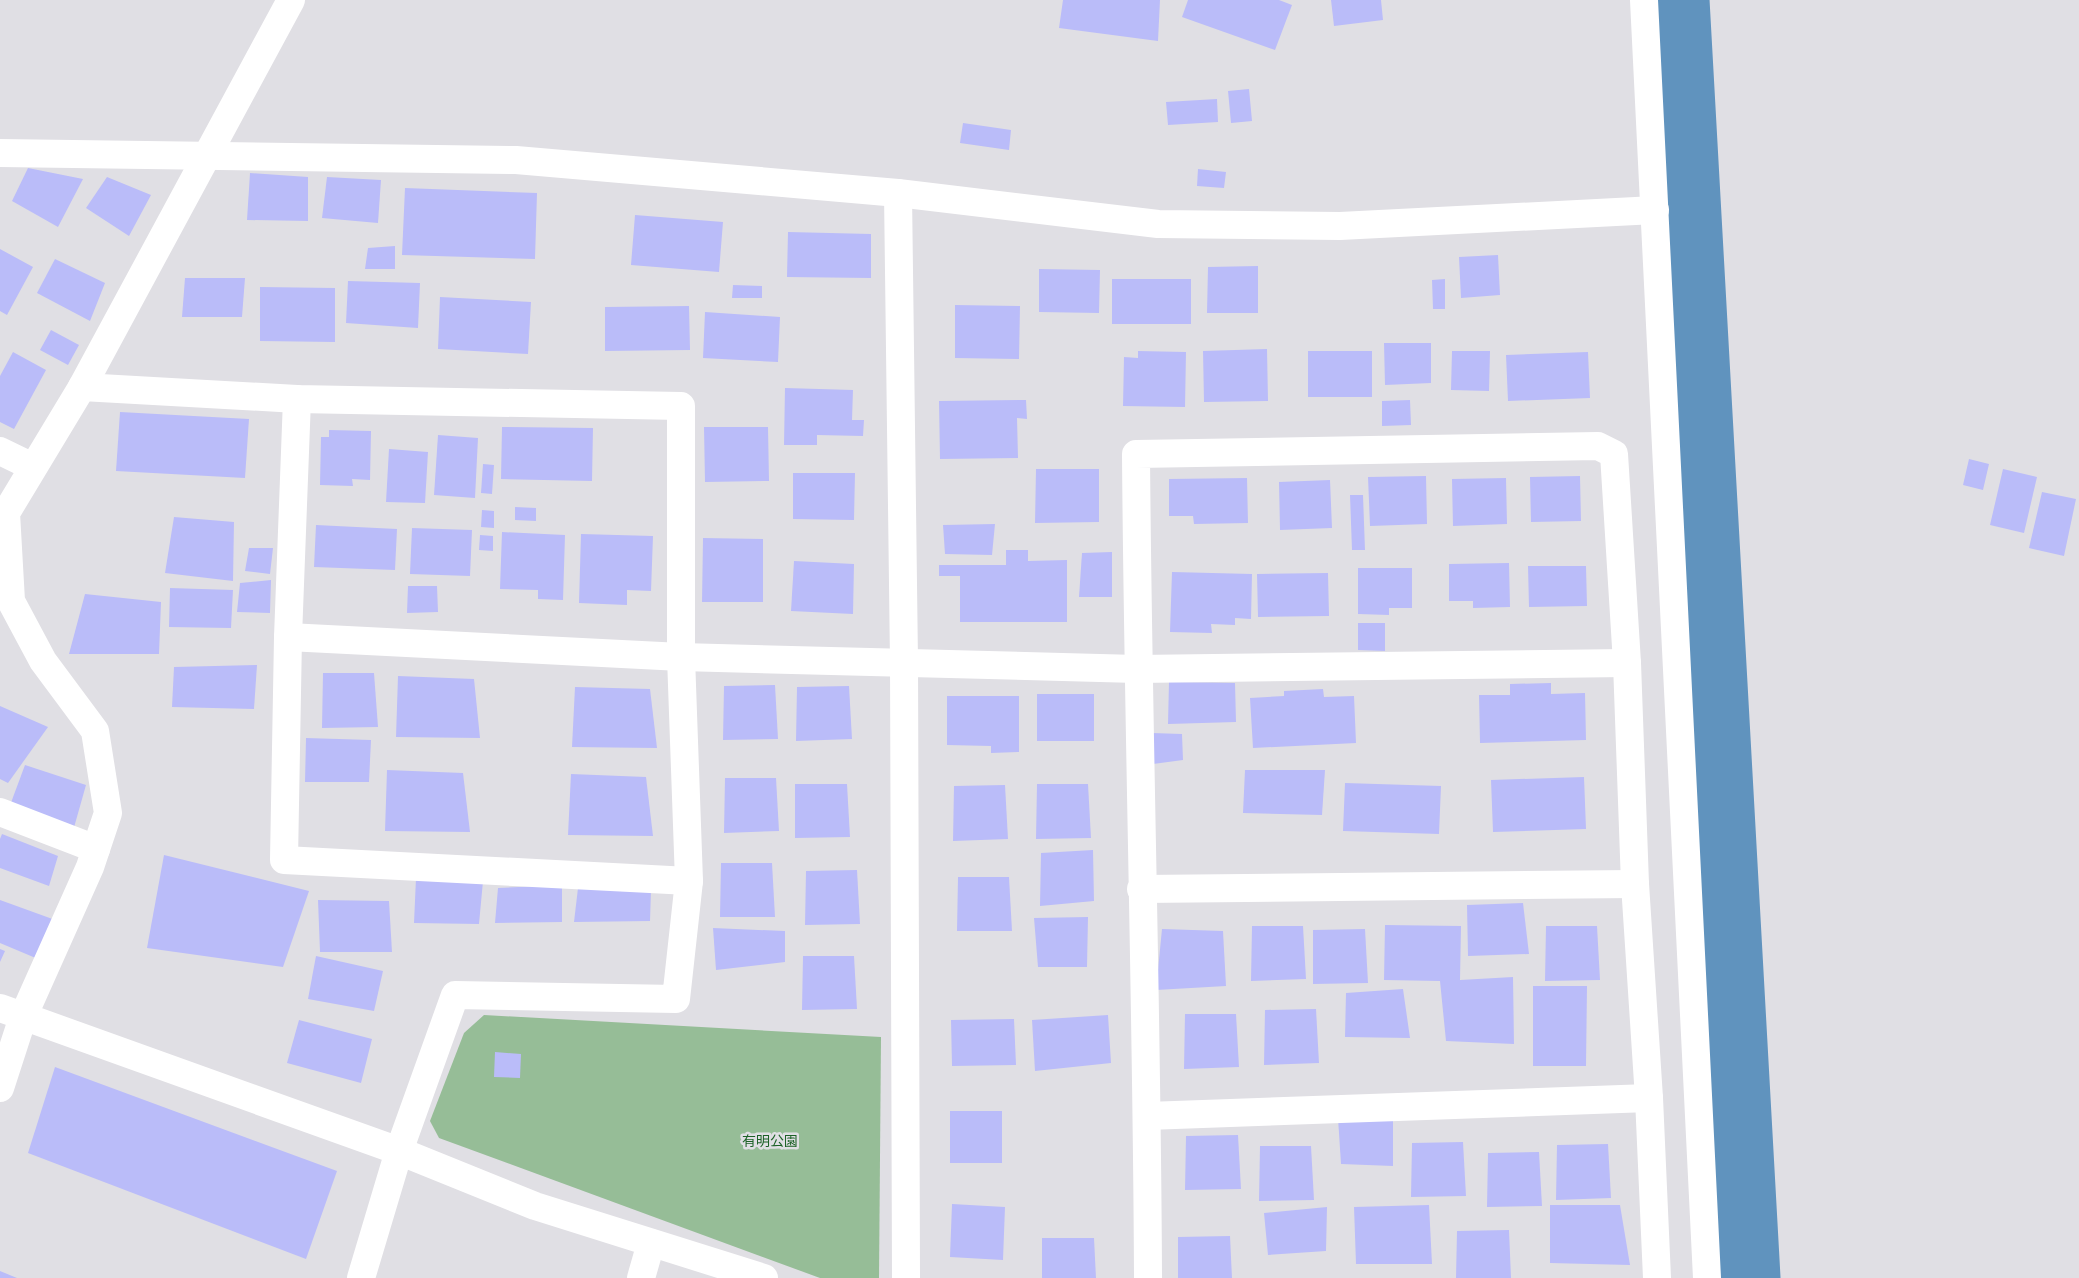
<svg xmlns="http://www.w3.org/2000/svg" width="2079" height="1278" font-family="'Archivo Narrow','Noto Sans JP',sans-serif">
<style>
.green{fill:#96bd97}
.lines{fill:none;stroke-linecap:round;stroke-linejoin:round}
.river{stroke:#6093be;stroke-width:69}
.building{fill:#babcf9}
.minor{stroke:#fff;stroke-width:28}
.labels{text-anchor:middle;stroke-width:5;stroke-linejoin:round;paint-order:stroke}
.park-label{font-size:14px;fill:#1d6227;stroke:#e0dfe4}
</style>
<rect width="100%" height="100%" fill="#e0dfe4"/>
<!-- green -->
<path class="green" d="M484,1015L881,1037L879,1278H820L439,1138L430,1121L464,1033Z"/>
<g class="lines">
<!-- river -->
<path class="river" d="M1675,0L1746,1278"/>
</g>
<!-- building -->
<g class="building">
<path d="M1063,0H1160L1158,41L1059,28Z"/>
<path d="M1188,0H1279L1292,5L1275,50L1182,17Z"/>
<path d="M1331,0H1381L1383,20L1334,26Z"/>
<path d="M1249,89L1252,121L1231,123L1228,91Z"/>
<path d="M1217,99L1218,122L1168,125L1166,102Z"/>
<path d="M963,123L1011,130L1009,150L960,143Z"/>
<path d="M28,168L83,179L58,227L12,201Z"/>
<path d="M1198,169L1226,172L1224,188L1197,186Z"/>
<path d="M250,173L308,177V221L247,220Z"/>
<path d="M107,177L151,195L129,236L86,208Z"/>
<path d="M327,177L381,180L378,223L322,218Z"/>
<path d="M405,188L537,193L535,259L402,255Z"/>
<path d="M635,215L723,222L719,272L631,265Z"/>
<path d="M788,232L871,234V278L787,277Z"/>
<path d="M395,246V269H365L368,248Z"/>
<path d="M0,249L33,267L7,315L0,311Z"/>
<path d="M1498,255L1500,295L1461,298L1459,257Z"/>
<path d="M55,259L105,283L90,321L37,293Z"/>
<path d="M1258,266V313H1207L1208,267Z"/>
<path d="M1039,269L1100,270L1099,313L1039,312Z"/>
<path d="M185,278H245L242,317H182Z"/>
<rect x="1112" y="279" width="79" height="45"/>
<path d="M1445,279V309H1433L1432,280Z"/>
<path d="M348,281L420,283L418,328L346,323Z"/>
<path d="M733,285L762,286V298H732Z"/>
<path d="M260,287L335,288V342L260,341Z"/>
<path d="M440,297L531,302L528,354L438,349Z"/>
<path d="M955,305L1020,306L1019,359L955,358Z"/>
<path d="M689,306L690,350L605,351V307Z"/>
<path d="M705,312L780,317L778,362L703,358Z"/>
<path d="M51,330L79,345L68,365L40,350Z"/>
<path d="M1384,343H1431V383L1385,385Z"/>
<path d="M1267,349L1268,401L1204,402L1203,351Z"/>
<path d="M1138,351L1186,352L1185,407L1123,406L1124,357L1138,358Z"/>
<rect x="1308" y="351" width="64" height="46"/>
<path d="M1452,351H1490L1489,391L1451,390Z"/>
<path d="M13,352L46,370L14,429L0,422V376Z"/>
<path d="M1588,352L1590,398L1508,401L1506,355Z"/>
<path d="M785,388L853,390L852,420H864L863,436L817,435V445H784Z"/>
<path d="M1026,400L1027,419L1017,418L1018,458L940,459L939,401Z"/>
<path d="M1410,400L1411,425L1382,426V401Z"/>
<path d="M120,412L249,419L245,478L116,471Z"/>
<path d="M502,427L593,428L592,481L501,479Z"/>
<path d="M704,427H768L769,481L705,482Z"/>
<path d="M329,430L371,431L370,480L352,479L353,486L320,485L321,437H329Z"/>
<path d="M438,435L478,438L475,498L434,495Z"/>
<path d="M389,449L428,452L425,503L386,502Z"/>
<path d="M1969,459L1989,464L1983,490L1963,485Z"/>
<path d="M483,464L494,465L492,494L481,493Z"/>
<path d="M1036,469H1099V522L1035,523Z"/>
<path d="M2003,469L2037,477L2024,533L1990,525Z"/>
<path d="M793,473H855L854,520L793,519Z"/>
<path d="M1426,476L1427,524L1370,526L1368,477Z"/>
<path d="M1580,476L1581,521L1531,522L1530,477Z"/>
<path d="M1247,478L1248,523L1194,524L1193,516H1169V479Z"/>
<path d="M1506,478L1507,524L1453,526L1452,479Z"/>
<path d="M1330,480L1332,528L1280,530L1279,482Z"/>
<path d="M2042,492L2076,499L2064,556L2029,548Z"/>
<path d="M1350,495H1363L1365,550H1352Z"/>
<path d="M515,507L536,508V521L515,520Z"/>
<path d="M482,510L494,511V528L481,527Z"/>
<path d="M174,517L234,522L233,581L165,573Z"/>
<path d="M995,524L992,555L945,554L943,525Z"/>
<path d="M316,525L397,529L395,570L314,567Z"/>
<path d="M412,528L472,530L470,576L410,574Z"/>
<path d="M502,532L565,535L563,600L538,599V590L500,589Z"/>
<path d="M581,534L653,536L651,591L627,590V605L579,603Z"/>
<path d="M480,535L493,536V551L479,550Z"/>
<path d="M703,538L763,539V602H702Z"/>
<path d="M249,548H273L270,574L245,571Z"/>
<path d="M1006,550H1028V561L1067,560V622H960V576H939V565H1006Z"/>
<path d="M1112,552V597H1079L1082,553Z"/>
<path d="M794,561L854,564L853,614L791,611Z"/>
<path d="M1509,563L1510,607L1473,608V601H1449V564Z"/>
<path d="M1528,566H1586L1587,606L1529,607Z"/>
<path d="M1358,568H1412V608H1389V615L1358,614Z"/>
<path d="M1172,572L1252,574L1251,619L1235,618V625L1211,624L1212,633L1170,632Z"/>
<path d="M1328,573L1329,616L1258,617L1257,574Z"/>
<path d="M271,580L270,613L237,612L240,583Z"/>
<path d="M408,586H437L438,612L407,613Z"/>
<path d="M170,588L233,590L231,628L169,627Z"/>
<path d="M85,594L161,602L159,654H69Z"/>
<path d="M1358,623H1385V651L1358,650Z"/>
<path d="M257,665L254,709L172,707L174,667Z"/>
<path d="M323,673H374L378,727L322,728Z"/>
<path d="M398,676L474,679L480,738L396,737Z"/>
<path d="M1169,682L1235,683L1236,722L1168,724Z"/>
<path d="M1551,683V694L1585,693L1586,740L1480,743L1479,695H1510V684Z"/>
<path d="M775,685L778,739L723,740L724,686Z"/>
<path d="M849,686L852,739L796,741L797,687Z"/>
<path d="M575,687L650,689L657,748L572,747Z"/>
<path d="M1323,689L1324,697L1354,696L1356,743L1253,748L1250,698L1284,696V691Z"/>
<rect x="1037" y="694" width="57" height="47"/>
<path d="M947,696H1019V752L991,753V746L947,745Z"/>
<path d="M0,706L48,727L8,783L0,779Z"/>
<path d="M1152,733L1182,734L1183,760L1153,764Z"/>
<path d="M306,738L371,740L369,782H305Z"/>
<path d="M25,765L86,785L73,831L9,808Z"/>
<path d="M387,770L463,773L470,832L385,831Z"/>
<path d="M1245,770H1325L1322,815L1243,813Z"/>
<path d="M571,774L646,777L653,836L568,835Z"/>
<path d="M1584,777L1586,829L1493,832L1491,780Z"/>
<path d="M725,778H776L779,831L724,833Z"/>
<path d="M1345,783L1441,786L1439,834L1343,831Z"/>
<path d="M795,784H847L850,837L795,838Z"/>
<path d="M1037,784H1088L1091,838L1036,839Z"/>
<path d="M1005,785L1008,839L953,841L954,786Z"/>
<path d="M2,834L58,856L49,886L0,868V839Z"/>
<path d="M1093,850L1094,901L1040,906L1041,853Z"/>
<path d="M164,855L309,891L283,967L147,948Z"/>
<path d="M721,863H772L775,917H720Z"/>
<path d="M857,870L860,924L805,925L806,871Z"/>
<path d="M958,877H1009L1012,931H957Z"/>
<path d="M416,878L483,881L479,924L414,923Z"/>
<path d="M562,885V922L495,923L498,888Z"/>
<path d="M578,888L651,890L650,921L574,922Z"/>
<path d="M0,900L58,921L38,959L0,943Z"/>
<path d="M318,900L389,901L392,952H320Z"/>
<path d="M1523,903L1529,954L1468,956L1467,905Z"/>
<path d="M1088,917L1087,967H1038L1034,918Z"/>
<path d="M1385,925L1461,926L1460,980L1513,977L1514,1044L1446,1041L1440,981L1384,980Z"/>
<path d="M1252,926H1303L1306,979L1251,981Z"/>
<path d="M1546,926H1597L1600,980L1545,981Z"/>
<path d="M713,928L785,931V962L716,970Z"/>
<path d="M1162,929L1223,931L1226,986L1156,990Z"/>
<path d="M1365,929L1368,983L1313,984V930Z"/>
<path d="M0,949L5,951L0,962Z"/>
<path d="M316,956L383,971L374,1011L308,999Z"/>
<path d="M803,956H854L857,1009L802,1010Z"/>
<path d="M1533,986H1587L1586,1066H1533Z"/>
<path d="M1403,989L1410,1038L1345,1037L1346,993Z"/>
<path d="M1316,1009L1319,1063L1264,1065L1265,1010Z"/>
<path d="M1185,1014H1236L1239,1067L1184,1069Z"/>
<path d="M1108,1015L1111,1063L1035,1071L1032,1020Z"/>
<path d="M1014,1019L1016,1065L952,1066L951,1020Z"/>
<path d="M299,1020L372,1039L361,1083L287,1063Z"/>
<path d="M495,1052L521,1054L520,1078L494,1077Z"/>
<path d="M55,1067L337,1171L306,1259L28,1153Z"/>
<rect x="950" y="1111" width="52" height="52"/>
<path d="M1338,1118L1393,1119V1166L1341,1164Z"/>
<path d="M1238,1135L1241,1189L1185,1190L1186,1136Z"/>
<path d="M1463,1142L1466,1196L1411,1197L1412,1143Z"/>
<path d="M1608,1144L1611,1198L1556,1200L1557,1145Z"/>
<path d="M1260,1146H1311L1314,1200L1259,1201Z"/>
<path d="M1539,1152L1542,1206L1487,1207L1488,1153Z"/>
<path d="M952,1204L1005,1207L1003,1260L950,1257Z"/>
<path d="M1429,1205L1432,1264H1356L1354,1207Z"/>
<path d="M1550,1205H1620L1630,1265L1550,1263Z"/>
<path d="M1327,1207L1326,1251L1268,1255L1264,1213Z"/>
<path d="M1509,1230L1511,1278H1456L1457,1231Z"/>
<path d="M1230,1236L1232,1278H1178V1237Z"/>
<path d="M1042,1238H1094L1096,1278H1042Z"/>
<path d="M0,1271L17,1278H0Z"/>
</g>
<g class="lines">
<!-- minor -->
<g class="minor">
<path d="M1644,0L1707,1278"/>
<path d="M0,153L516,160L898,193L1158,224L1340,226L1655,210"/>
<path d="M898,193L904,662L906,1278"/>
<path d="M82,387L297,399L681,406V657L689,881L676,999L455,995L399,1151L361,1278"/>
<path d="M297,399L288,637L284,860L689,881"/>
<path d="M0,451L33,467"/>
<path d="M288,637L681,657L1137,669L1627,663"/>
<path d="M0,812L96,849"/>
<path d="M1141,889L1635,884"/>
<path d="M0,1008L399,1151L535,1206L764,1278"/>
<path d="M0,1088L23,1017L90,867L108,813L95,731L43,661L11,601L6,513L82,387L291,0"/>
<path d="M1147,1116L1649,1098"/>
<path d="M641,1278L651,1243"/>
<path d="M1148,1278C1147,1003 1138,729 1136,454L1598,446L1614,454L1627,663L1635,884L1649,1098L1657,1278"/>
</g>
</g>
<g class="labels">
<!-- park labels -->
<g class="park-label">
<text x="770" y="1146">有明公園</text>
</g>
</g>
</svg>
